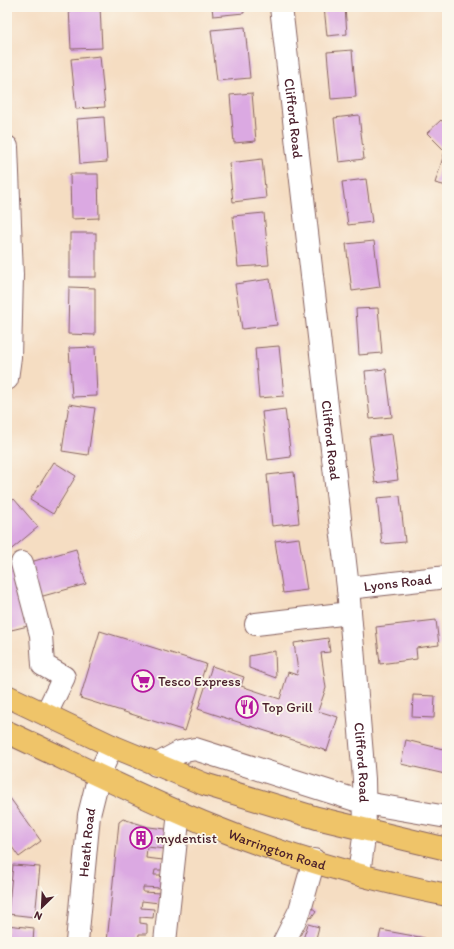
<svg xmlns="http://www.w3.org/2000/svg" width="454" height="949" font-family="Itim,sans-serif">
<style>
.building{fill:#dba9e2}
.lines{fill:none;stroke-linecap:round;stroke-linejoin:round}
.minor-casing{stroke:#866260;stroke-width:24}
.major-casing{stroke:#866260;stroke-width:24}
.minor{stroke:#fff;stroke-width:22}
.major{stroke:#efc469;stroke-width:22}
.labels{text-anchor:middle;stroke-width:3.5;stroke-linejoin:round;paint-order:stroke}
.street-label{font-size:14px;fill:#4a1f2b;stroke:#fbf7ec}
.poi-label{font-size:14px;fill:#4a1f2b;stroke:#fbf7ec;text-anchor:start}
</style>
<rect width="100%" height="100%" fill="#fbf7ec"/>
<filter id="ink" filterUnits="userSpaceOnUse"><feTurbulence type="fractalNoise" baseFrequency=".025" numOctaves="2"/><feDisplacementMap in="SourceGraphic" scale="8" xChannelSelector="R" yChannelSelector="G"/><feConvolveMatrix kernelMatrix="1 2 1 2 8 2 1 2 1" color-interpolation-filters="sRGB"/></filter>
<filter id="wash" filterUnits="userSpaceOnUse"><feTurbulence type="fractalNoise" baseFrequency=".012" numOctaves="4" result="noise"/><feDisplacementMap in="SourceGraphic" scale="16" xChannelSelector="R" yChannelSelector="G"/><feGaussianBlur stdDeviation="0.9" result="paint"/><feColorMatrix in="noise" values="0 0 0 0 0 0 0 0 0 0 0 0 0 0 0 0 0 1.4 0 .05"/><feComposite in="paint" operator="in"/></filter>
<g filter="url(#wash)">
<rect width="100%" height="100%" fill="#f5ddc2"/>
<g id="blocks">
<!-- building -->
<g class="building">
<path d="M69,7H100L102,48L71,49Z"/>
<path d="M212,7H244V13L213,16Z"/>
<path d="M324,7H345L347,34L327,36Z"/>
<path d="M245,27L250,78L217,81L211,30Z"/>
<path d="M352,50L356,97L331,99L327,52Z"/>
<path d="M100,56L105,107L76,109L71,59Z"/>
<path d="M252,93L256,141L234,143L230,95Z"/>
<path d="M359,115L364,159L339,162L334,118Z"/>
<path d="M104,117L107,162L80,164L77,119Z"/>
<path d="M441,120L447,126V186L435,183L445,151L427,133Z"/>
<path d="M262,159L266,198L233,202L229,163Z"/>
<path d="M70,174H98L99,218L71,219Z"/>
<path d="M366,179L372,222L348,225L342,182Z"/>
<path d="M264,213L269,265L238,267L233,216Z"/>
<rect x="70" y="233" width="26" height="44"/>
<path d="M374,241L380,287L352,291L346,244Z"/>
<path d="M270,279L277,325L242,329L235,284Z"/>
<path d="M69,287L95,288V335L68,334Z"/>
<path d="M378,308L382,353L359,355L356,309Z"/>
<path d="M279,346L284,396L259,398L255,348Z"/>
<path d="M95,347L97,396L72,397L69,348Z"/>
<path d="M386,369L392,417L370,419L365,371Z"/>
<path d="M69,404L95,408L88,455L62,451Z"/>
<path d="M285,409L291,457L268,460L262,412Z"/>
<path d="M392,434L398,480L375,483L369,437Z"/>
<path d="M54,462L76,476L53,514L30,500Z"/>
<path d="M294,472L299,523L272,526L267,475Z"/>
<path d="M400,496L405,542L382,544L377,498Z"/>
<path d="M14,499L38,527L7,553V505Z"/>
<path d="M299,538L307,590L283,593L275,541Z"/>
<path d="M76,549L86,584L36,598L27,563Z"/>
<path d="M13,562L28,626L7,631V563Z"/>
<path d="M436,620L439,645L416,648L417,659L380,664L376,627Z"/>
<path d="M100,631L206,664L185,731L80,698Z"/>
<path d="M328,638L330,652L321,653L326,688L318,711L338,717L327,751L198,709L212,666L244,677L241,686L280,699L288,672L297,675L298,671L294,643Z"/>
<path d="M275,651L276,678L249,668V656Z"/>
<path d="M413,695L435,696L434,718L412,717Z"/>
<path d="M406,740L447,750L445,774L401,764Z"/>
<path d="M10,798L41,841L19,857L7,840V800Z"/>
<path d="M123,819L149,827L166,829L165,849L147,847L146,858L163,860L162,870H155L154,875H162L161,888L143,887V892L160,893L159,903L142,901L141,908L154,909L153,918L140,917V923L147,924V934H139L138,942H107L119,822Z"/>
<path d="M13,865L40,867L35,917L8,914Z"/>
<path d="M311,907L316,911L311,918L306,914Z"/>
<path d="M308,924L319,927L315,942H302Z"/>
<path d="M7,925L34,928L33,942H7Z"/>
<path d="M381,930L425,938L424,942H378Z"/>
</g>
</g>
</g>
<g filter="url(#ink)">
<use href="#blocks" fill-opacity="0" stroke="#866260" stroke-width="1"/>
<g class="lines">
<!-- minor casing -->
<g class="minor-casing">
<g id="minor">
<path id="s1" d="M281,7L348,588L364,779L365,830L359,874"/>
<path d="M7,147L12,275L10,357L7,379"/>
<path d="M22,563L41,635L43,665L64,677L46,714"/>
<path id="s2" d="M348,588L447,577"/>
<path d="M256,624L350,613"/>
<path d="M156,765L180,752L195,749L365,803L447,817"/>
<path id="s3" d="M77,942L89,815L99,775L112,746"/>
<path d="M165,942L179,812"/>
<path d="M284,942L300,910L314,860"/>
</g>
</g>
<!-- major casing -->
<g class="major-casing">
<g id="major">
<path d="M7,696L112,746L204,784L317,818L447,849"/>
<path id="s4" d="M7,732C76,764 144,799 214,827C288,857 368,879 447,895"/>
</g>
</g>
<!-- minor -->
<use href="#minor" class="minor"/>
<!-- major -->
<use href="#major" class="major"/>
</g>
</g>
<!-- icons -->
<defs>
<g id="supermarket-ring" transform="scale(1.15)"><circle r="9.5" fill="#fbf7ec" stroke="#b5179e" stroke-width="1.5"/><path d="M-6-5.5h2.5l.6 2H6L4.5 2H-2.5L-4.4-4H-6ZM-1.5 3.2a1.3 1.3 0 1 0 .1 0ZM3 3.2a1.3 1.3 0 1 0 .1 0Z" fill="#b5179e"/></g>
<g id="restaurant-ring" transform="scale(1.15)"><circle r="9.5" fill="#fbf7ec" stroke="#b5179e" stroke-width="1.5"/><path d="M-5-6h1v4h1v-4h1v4h1v-4h1v5L-1.5 .5V6h-2V.5L-5-1ZM5-6V6H3V1.5H1.5Q1.5-4 5-6Z" fill="#b5179e"/></g>
<g id="building-ring" transform="scale(1.15)"><circle r="9.5" fill="#fbf7ec" stroke="#b5179e" stroke-width="1.5"/><path d="M-4-6H4V6H1V3H-1V6H-4ZM-2.5-4.3h1.7v1.8h-1.7ZM.8-4.3h1.7v1.8H.8ZM-2.5-1h1.7V.8h-1.7ZM.8-1h1.7V.8H.8Z" fill="#b5179e"/></g>
</defs>
<g fill-rule="evenodd">
<use href="#supermarket-ring" x="143" y="681"/>
<use href="#restaurant-ring" x="247" y="707"/>
<use href="#building-ring" x="141" y="838"/>
</g>
<g class="labels">
<!-- street labels -->
<g class="street-label">
<text dy="5" stroke="none"><textPath href="#s1" startOffset="112">Clifford Road</textPath></text>
<text dy="5" stroke="none"><textPath href="#s1" startOffset="436">Clifford Road</textPath></text>
<text dy="5" stroke="none"><textPath href="#s2" startOffset="50">Lyons Road</textPath></text>
<text dy="5" stroke="none"><textPath href="#s1" startOffset="760">Clifford Road</textPath></text>
<text dy="5" stroke="none"><textPath href="#s3" startOffset="100">Heath Road</textPath></text>
<text dy="5" stroke="none"><textPath href="#s4" startOffset="295">Warrington Road</textPath></text>
</g>
<!-- poi labels -->
<g class="poi-label">
<text x="158" y="686">Tesco Express</text>
<text x="262" y="712">Top Grill</text>
<text x="156" y="843">mydentist</text>
</g>
</g>
<!-- margin -->
<rect width="454" height="949" fill="none" stroke="#fbf7ec" stroke-width="24"/>
<!-- north arrow -->
<g transform="translate(42 907) rotate(204)" stroke="#fbf7ec" stroke-width="3" paint-order="stroke">
<path d="M0-3L7 15L0 10L-7 15Z" fill="#4a1f2b"/>
<text y="-6" font-size="11" font-weight="bold" text-anchor="middle" fill="#4a1f2b">N</text>
</g>
</svg>
